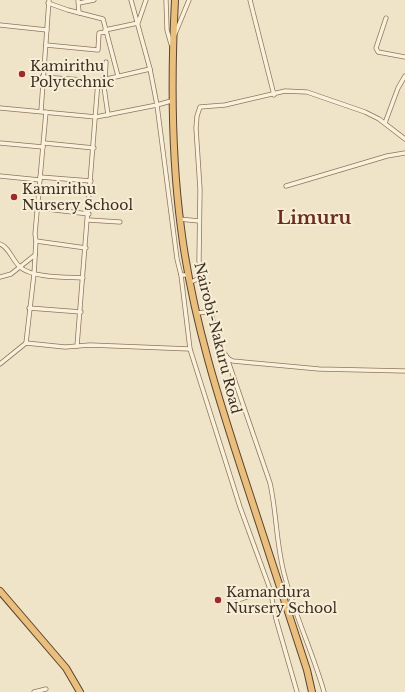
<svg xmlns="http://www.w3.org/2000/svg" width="405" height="692" font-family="'Libre Baskerville',serif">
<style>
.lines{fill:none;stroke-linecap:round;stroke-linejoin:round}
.minor-casing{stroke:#8d765c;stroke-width:5}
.trunk-casing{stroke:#5b4430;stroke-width:8}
.minor{stroke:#faf1dc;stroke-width:3.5}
.trunk{stroke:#eabe7c;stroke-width:6}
.poi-dot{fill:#9e2a2b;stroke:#f7eed8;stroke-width:1.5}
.labels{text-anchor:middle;stroke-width:4;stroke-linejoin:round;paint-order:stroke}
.poi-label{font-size:14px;fill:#3d2e20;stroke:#f7eed8;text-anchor:start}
.street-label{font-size:14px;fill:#3d2e20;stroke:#f7eed8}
.district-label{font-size:18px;font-weight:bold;fill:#6b2e1e;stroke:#f7eed8}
</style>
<rect width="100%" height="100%" fill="#f0e4c8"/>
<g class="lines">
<!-- minor casing -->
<g class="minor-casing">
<g id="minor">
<path d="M78,0L79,13"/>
<path d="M131,0L150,69L157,105L177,259L181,275H189"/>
<path d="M166,0L167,30L171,44"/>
<path d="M250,0L274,95"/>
<path d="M48,3L68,10L103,19L118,76"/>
<path d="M79,3L94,0"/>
<path d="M386,18L376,48L378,52L405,57"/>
<path d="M0,25L47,30"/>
<path d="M105,30L138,23L146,0"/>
<path d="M175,34L189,0"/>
<path d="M46,45L98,50L99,33L106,32"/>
<path d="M42,77L98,81L150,69"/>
<path d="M105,79L106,62"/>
<path d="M103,80L108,115"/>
<path d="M0,108L96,117L157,105L171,101"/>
<path d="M41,111L49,0"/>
<path d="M385,123L398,88L405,76"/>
<path d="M0,143L43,147"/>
<path d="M44,143L94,148"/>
<path d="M0,176L40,180"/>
<path d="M40,177L91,181"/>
<path d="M286,186L387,156L405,153"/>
<path d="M38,208L89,214"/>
<path d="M179,219L199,221"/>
<path d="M88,220L120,222"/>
<path d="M36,241L86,248"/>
<path d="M0,244C9,247 12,260 20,267C32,278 66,277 83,278"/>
<path d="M181,275L190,349L240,507L270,589L276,619L297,692"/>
<path d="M0,277L11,274L35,255"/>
<path d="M191,282L202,277"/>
<path d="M29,308L81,312"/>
<path d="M198,313L205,312L212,317C216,330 218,356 233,361L319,369L405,371"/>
<path d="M212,317L199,261L200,189L196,128L197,116L200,107L225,105L285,91L307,92L365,112L379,119L405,139"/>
<path d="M26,343L34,274L36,241L35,234L46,112"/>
<path d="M77,346L98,81"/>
<path d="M226,355L270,483C277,514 276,546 285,577C295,616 313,653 324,692"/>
<path d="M0,364L26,343L65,347L90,345L190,349"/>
<path d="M238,600L270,589"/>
<path d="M34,692L46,689"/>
</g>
</g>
<!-- trunk casing -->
<g class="trunk-casing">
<g id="trunk">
<path d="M175,0C171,76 171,152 181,228C192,317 220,404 248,489C268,549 287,610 307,670L312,692"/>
<path d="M0,591L66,668L80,692"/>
</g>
</g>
<!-- minor -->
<use href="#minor" class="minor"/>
<!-- trunk -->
<use href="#trunk" class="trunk"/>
</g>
<!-- markers -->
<g class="poi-dot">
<circle cx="22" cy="74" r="4"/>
<circle cx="14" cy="197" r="4"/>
<circle cx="218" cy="600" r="4"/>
</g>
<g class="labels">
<!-- poi labels -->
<g class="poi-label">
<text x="30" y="71">Kamirithu<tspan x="30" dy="16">Polytechnic</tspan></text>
<text x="22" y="194">Kamirithu<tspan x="22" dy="16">Nursery School</tspan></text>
<text x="226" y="597">Kamandura<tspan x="226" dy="16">Nursery School</tspan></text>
</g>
<!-- street labels -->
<g class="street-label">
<text transform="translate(218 338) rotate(76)" y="5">Nairobi-Nakuru Road</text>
</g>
<!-- district labels -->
<g class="district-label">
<text x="314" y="224">Limuru</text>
</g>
</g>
</svg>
